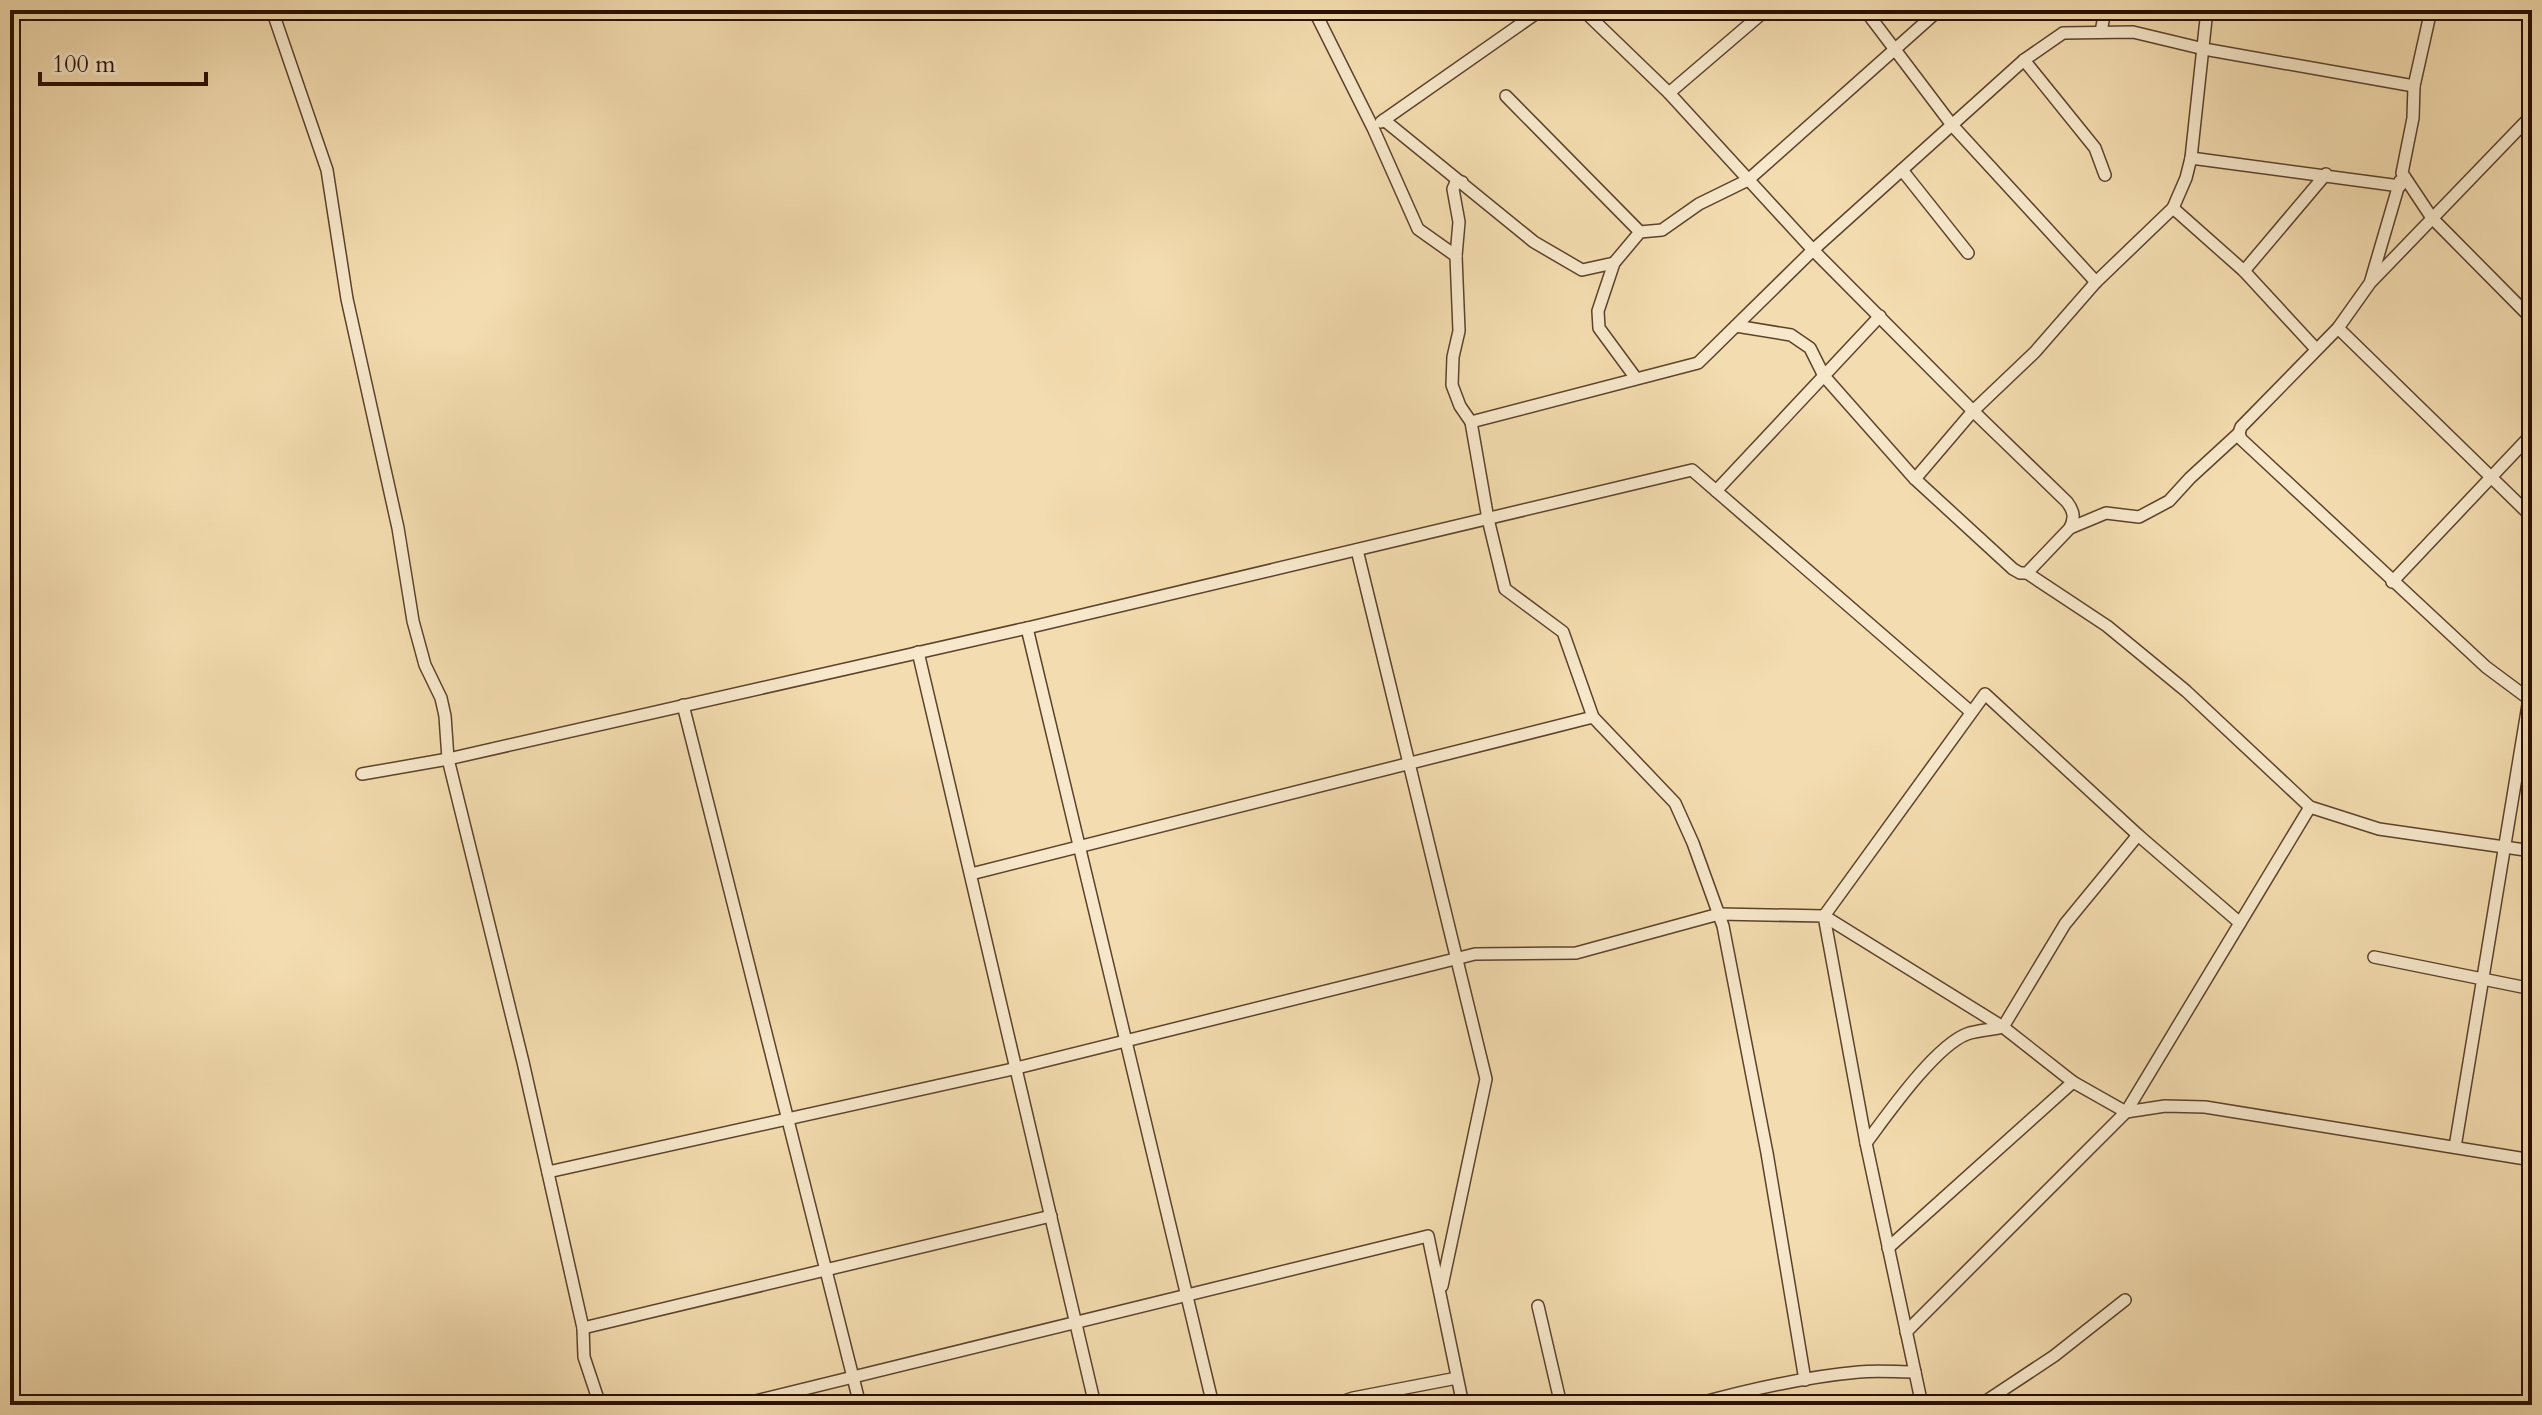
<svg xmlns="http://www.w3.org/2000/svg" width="2542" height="1415" font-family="Cardo,serif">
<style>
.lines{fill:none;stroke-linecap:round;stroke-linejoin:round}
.minor-casing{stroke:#5c422c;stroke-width:14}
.minor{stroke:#f7e8cb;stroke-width:11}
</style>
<rect width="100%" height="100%" fill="#f3dcaf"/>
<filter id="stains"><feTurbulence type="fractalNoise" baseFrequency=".0025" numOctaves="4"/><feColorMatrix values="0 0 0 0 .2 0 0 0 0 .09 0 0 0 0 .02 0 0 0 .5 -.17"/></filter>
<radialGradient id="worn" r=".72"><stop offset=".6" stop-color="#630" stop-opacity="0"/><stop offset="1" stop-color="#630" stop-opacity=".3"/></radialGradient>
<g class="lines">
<!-- minor casing -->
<g class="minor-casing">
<g id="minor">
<path d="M272,10L327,170L347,299L398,528L413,621L425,665L441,698L445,716L448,759L523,1062L583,1328L584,1357L600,1405"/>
<path d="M1314,10L1373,128L1418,229L1456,256L1459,331L1453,357L1452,385L1460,406L1471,422L1488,519L1505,589L1563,632L1593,717"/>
<path d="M1583,10L1669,93L1813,250L1973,411L2067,502C2074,511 2075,518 2070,528"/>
<path d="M1865,10L1952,125L2096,282"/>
<path d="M2431,10L2414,86L2413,118L2402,173L2432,218L2532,319"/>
<path d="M2101,32L2105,10"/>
<path d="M2024,60L2095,148L2105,175"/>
<path d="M1669,93L1766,10"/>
<path d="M1506,96L1640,232"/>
<path d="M1384,120L1534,242L1582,270L1614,263"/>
<path d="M1381,122L1541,10"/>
<path d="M2191,158L2400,186"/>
<path d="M1902,170L1968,253"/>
<path d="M2173,208L2244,271L2316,349"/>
<path d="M1456,256L1459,222L1453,189L1456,182H1462"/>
<path d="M2244,271L2326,174"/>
<path d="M2371,280L2400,181"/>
<path d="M1736,326L1791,335L1810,348L1824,376L1915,479L2013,569L2020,573H2027L2070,528L2106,513L2139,517L2169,501L2190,478L2239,433L2241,427L2338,328L2370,283L2532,115"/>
<path d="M2338,328L2532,517"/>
<path d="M1635,377L1599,328L1598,311L1614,263L1640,232L1662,230L1699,204L1748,180L1939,10"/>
<path d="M1471,422L1698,363L1813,250L2024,60L2063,33L2133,32L2204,49L2414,86"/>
<path d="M2239,433L2241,439L2486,667L2529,699L2532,696"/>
<path d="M1915,479L1973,411L2035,352L2096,282L2173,208L2186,178L2191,158L2207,10"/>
<path d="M1716,491L1880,316"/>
<path d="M1357,550L1486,1079L1442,1286"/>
<path d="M2027,573L2107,626L2186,691L2310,807L2379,829L2532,851"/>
<path d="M2392,582L2532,434"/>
<path d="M1027,628L1213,1405"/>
<path d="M918,652L1095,1405"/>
<path d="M683,705L860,1405"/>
<path d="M362,774L448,759L1027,628L1692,470L1971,712"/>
<path d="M971,874L1593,717L1675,803L1693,843L1723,926L1767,1153L1805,1380"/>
<path d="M2240,923L2138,835L1985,694L1824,916L2003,1027L2073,1082L2126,1112L2165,1106L2205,1107L2532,1160"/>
<path d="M2374,957L2532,989"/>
<path d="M1866,1143C1887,1115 1935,1046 1967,1034C1978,1030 1992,1030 2003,1027L2065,924L2138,835"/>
<path d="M2455,1147L2529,699"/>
<path d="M548,1172L1017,1068L1475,954L1576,953L1719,914L1824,916L1866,1143L1922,1405"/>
<path d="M1888,1248L2073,1082"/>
<path d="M1538,1306L1561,1405"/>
<path d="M583,1328L1051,1216"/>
<path d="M1906,1332L2126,1112L2310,807"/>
<path d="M739,1405L1428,1236L1463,1405"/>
<path d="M1333,1405L1353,1398L1457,1378"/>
<path d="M1693,1405C1747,1390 1803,1377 1859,1372C1877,1370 1896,1372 1915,1372"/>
<path d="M1980,1405L2054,1356L2125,1300"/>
</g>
</g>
<!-- minor -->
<use href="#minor" class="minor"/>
</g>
<!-- margin -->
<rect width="2542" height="1415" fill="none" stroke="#f3dcaf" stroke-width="40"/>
<rect x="12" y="12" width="2518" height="1391" fill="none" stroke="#290f00" stroke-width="4"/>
<rect x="20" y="20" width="2502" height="1375" fill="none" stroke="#290f00" stroke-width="2"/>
<!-- scale -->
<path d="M40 72v12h166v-12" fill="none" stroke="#290f00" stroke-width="4"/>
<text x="52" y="72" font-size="24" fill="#290f00" stroke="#f7e8cb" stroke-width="6" paint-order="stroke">100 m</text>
<rect width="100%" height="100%" filter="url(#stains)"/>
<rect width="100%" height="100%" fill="url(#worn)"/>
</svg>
